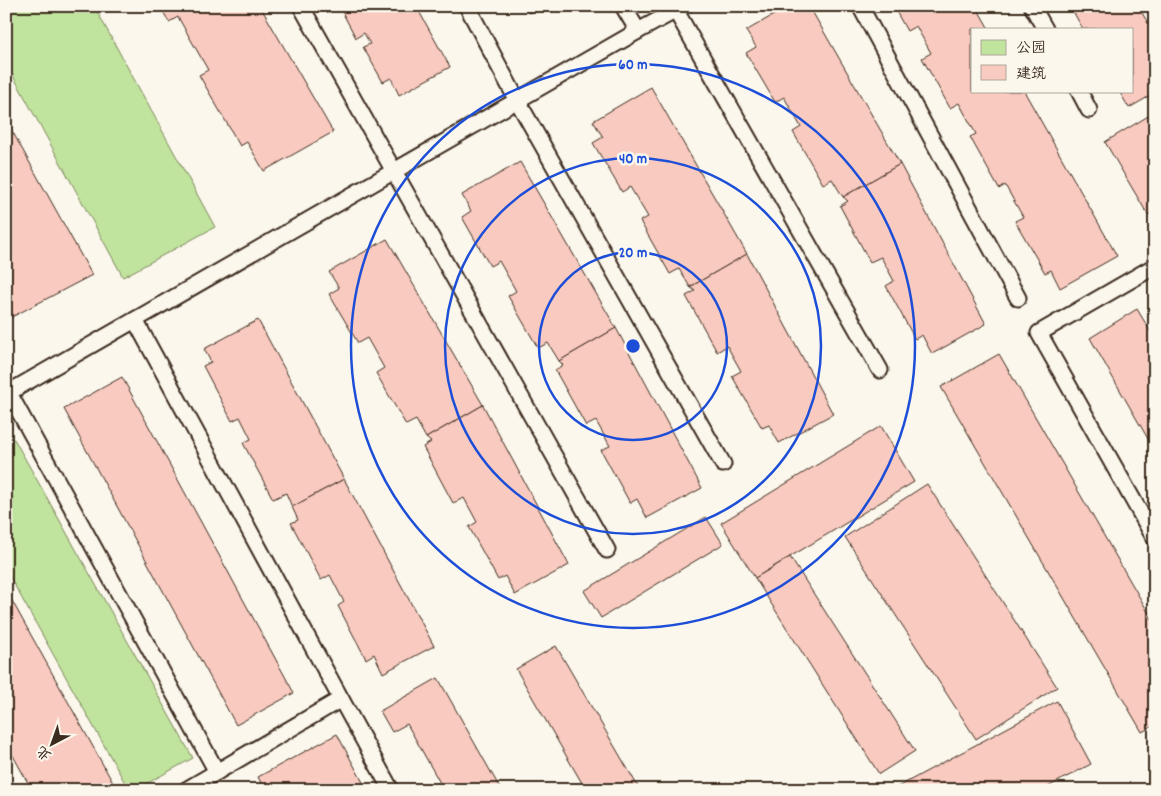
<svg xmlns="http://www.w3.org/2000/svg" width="1161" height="796" font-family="Dekko,'LXGW WenKai TC',sans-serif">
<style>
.green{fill:#c0e39d;stroke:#7e865e}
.building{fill:#f9cabf;stroke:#3b2a1e}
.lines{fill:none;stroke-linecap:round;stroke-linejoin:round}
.service-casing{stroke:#3b2a1e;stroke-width:19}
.service{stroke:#fbf7ec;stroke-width:15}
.ring{fill:none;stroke:#1d4ed8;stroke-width:2.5}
.centre{fill:#1d4ed8;stroke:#fbf7ec;stroke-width:2.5}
.ring-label{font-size:15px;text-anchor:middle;font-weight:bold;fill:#1d4ed8;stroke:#fbf7ec;stroke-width:5;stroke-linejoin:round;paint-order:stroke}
</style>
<rect width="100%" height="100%" fill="#fbf7ec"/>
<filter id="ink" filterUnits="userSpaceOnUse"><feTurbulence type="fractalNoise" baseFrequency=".02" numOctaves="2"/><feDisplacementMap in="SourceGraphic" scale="10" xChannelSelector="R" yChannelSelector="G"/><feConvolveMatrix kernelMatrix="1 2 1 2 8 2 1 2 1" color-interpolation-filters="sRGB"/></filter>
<g filter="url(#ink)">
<!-- green -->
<g class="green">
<path d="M6,6H94L215,227L123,277L6,63Z"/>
<path d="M14,439L193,758L135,790H129L6,570V443Z"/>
</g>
<!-- building -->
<g class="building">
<path d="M160,6H260L333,132L264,171L247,142L240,146L199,75L208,70L178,17L169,22Z"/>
<path d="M339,6H416L450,67L399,95L391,78L383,82L363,47L370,44L364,33L356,38Z"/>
<path d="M525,6H543L529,13Z"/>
<path d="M789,6H809L900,164L843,197L832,179L823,184L793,132L801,127L784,97L775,102L746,53L756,47L746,31Z"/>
<path d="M893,6H976L989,29H972V91H1024L1117,256L1060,288L1051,270L1045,273L1015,221L1023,217L1005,185L999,189L970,137L976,134L959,103L950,108L922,58L931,53L916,26L907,31Z"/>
<path d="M1070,6H1138L1155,35V93L1129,108L1119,91H1132V29H1083Z"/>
<path d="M651,87L747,254L690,287L679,269L670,274L640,221L648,217L630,187L622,192L593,143L603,137L593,121Z"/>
<path d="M1155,112V211L1148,215L1105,142Z"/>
<path d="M6,120L92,275L6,320Z"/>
<path d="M520,162L616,328L559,361L548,343L538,348L508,296L516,291L499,261L490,266L462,217L471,211L462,195Z"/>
<path d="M900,164L986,324L932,354L922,335L915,339L886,286L894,281L881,257L870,262L840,206L848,201L843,197Z"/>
<path d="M387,239L483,405L426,438L416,420L406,425L376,373L384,368L367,338L358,343L329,294L339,288L329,272Z"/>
<path d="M747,254L833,414L779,443L769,425L762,428L732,376L741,371L727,346L717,352L686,296L695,291L690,287Z"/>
<path d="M1137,309L1155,339V451L1090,338Z"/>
<path d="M258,320L344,479L292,507L286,493L273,499L243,443L251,439L240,417L232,421L203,366L211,362L204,349Z"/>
<path d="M616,328L702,488L647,518L637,499L630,503L601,450L610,446L596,421L586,426L555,370L563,365L559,361Z"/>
<path d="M999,354L1155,624V725L1142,732L941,387Z"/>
<path d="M122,377L294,693L236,725L64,409Z"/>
<path d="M483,405L569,565L515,595L505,576L498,580L469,527L477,522L464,498L453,503L423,447L431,442L426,438Z"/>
<path d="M881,426L914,482L755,578L721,523Z"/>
<path d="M344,479L434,646L383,673L374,654L366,659L338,606L344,602L330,575L321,580L291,523L298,520L292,507Z"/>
<path d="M927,484L1057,687L976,739L845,537Z"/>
<path d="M706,517L723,544L601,618L584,591Z"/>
<path d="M790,557L915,751L879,774L755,578Z"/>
<path d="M6,590L117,790H32L6,743Z"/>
<path d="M556,646L640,790H586L516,669Z"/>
<path d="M438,678L501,790H444L407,724L392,732L380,711Z"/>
<path d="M1057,701L1091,764L1042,790H892Z"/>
<path d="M337,734L367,790H265L258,777Z"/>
</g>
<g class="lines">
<!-- service casing -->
<g class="service-casing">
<g id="service">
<path d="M301,6L607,550"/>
<path d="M467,6L517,100L723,464"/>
<path d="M623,6L638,31"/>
<path d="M860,6L1018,298"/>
<path d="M1032,6L1045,29"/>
<path d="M676,11L880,370"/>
<path d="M1079,91L1089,110"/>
<path d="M1155,266L1039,333L1155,539"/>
<path d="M135,320L341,699L391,790"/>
<path d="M9,393L217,772"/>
<path d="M6,394L638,31L684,6"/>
<path d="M186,790L341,699"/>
</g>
</g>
<!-- service -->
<use href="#service" class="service"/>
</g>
</g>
<!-- distance rings -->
<g class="ring">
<circle cx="633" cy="346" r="94"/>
<circle cx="633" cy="346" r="188"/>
<circle cx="633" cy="346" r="282"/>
</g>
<circle cx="633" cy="346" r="8" class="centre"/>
<g class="ring-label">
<text x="633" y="69">60 m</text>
<text x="633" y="163">40 m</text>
<text x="633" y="257">20 m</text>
</g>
<!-- margin -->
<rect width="1161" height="796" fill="none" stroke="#fbf7ec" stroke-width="25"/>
<rect x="12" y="12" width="1136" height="771" fill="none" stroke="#3b2a1e" stroke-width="2" filter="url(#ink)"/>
<!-- legend -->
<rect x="971" y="28" width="162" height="65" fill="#fbf7ec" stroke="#aea59a"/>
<rect x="981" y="40" width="25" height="15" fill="#c0e39d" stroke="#aea59a"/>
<text x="1016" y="52" font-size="15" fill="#3b2a1e">公园</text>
<rect x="981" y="65" width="25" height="15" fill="#f9cabf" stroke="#aea59a"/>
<text x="1016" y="78" font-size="15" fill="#3b2a1e">建筑</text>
<!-- north arrow -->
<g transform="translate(52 744) rotate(221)" stroke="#fbf7ec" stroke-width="4" paint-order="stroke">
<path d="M0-4L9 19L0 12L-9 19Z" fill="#3b2a1e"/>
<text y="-8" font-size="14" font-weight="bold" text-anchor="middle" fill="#3b2a1e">北</text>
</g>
</svg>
